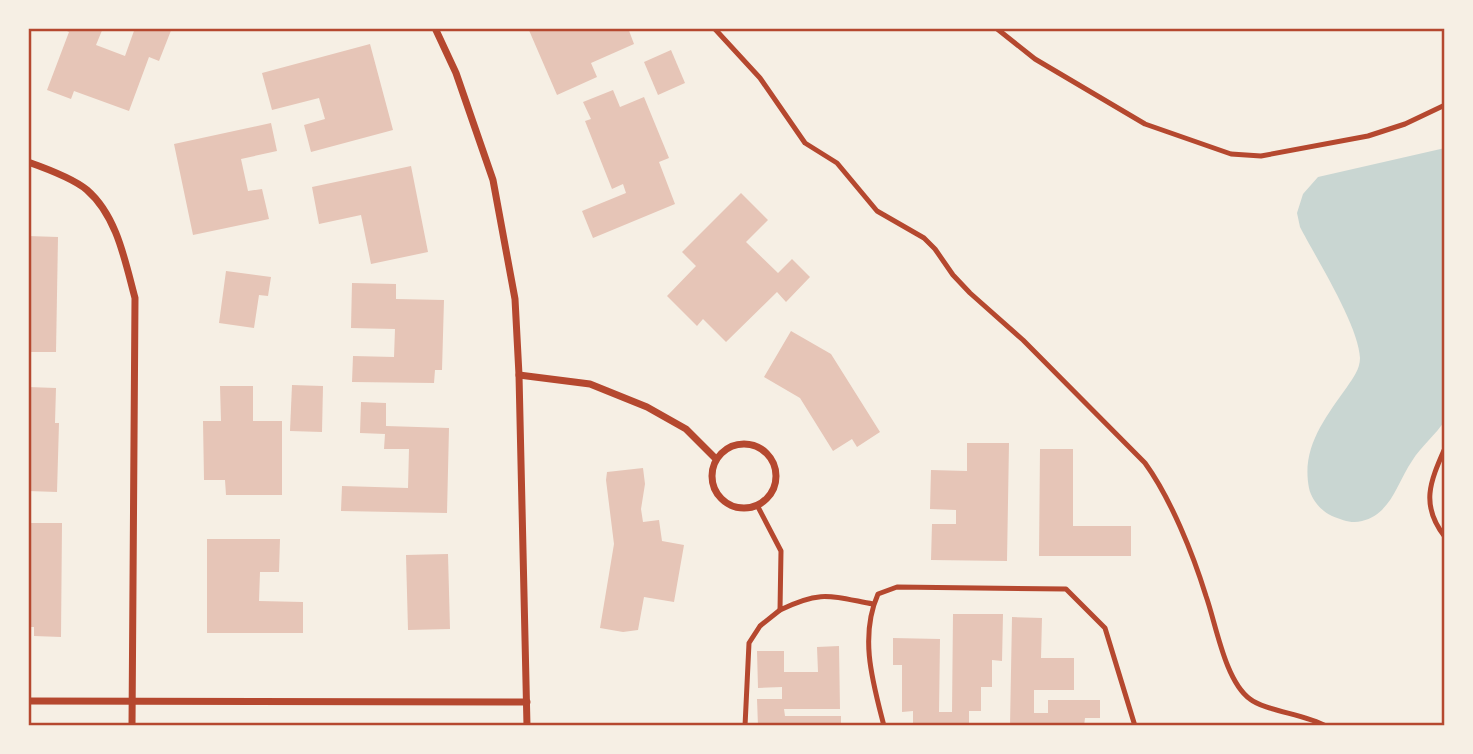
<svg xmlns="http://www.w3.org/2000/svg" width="1473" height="754" font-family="'Archivo Narrow',sans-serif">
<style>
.water{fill:#c9d6d2}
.building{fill:#e6c5b7}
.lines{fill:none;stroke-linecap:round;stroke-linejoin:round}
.service{stroke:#b5482f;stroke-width:5}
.minor{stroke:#b5482f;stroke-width:7}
.neatline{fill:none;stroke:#b5482f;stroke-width:2.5}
</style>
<rect width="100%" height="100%" fill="#f6efe4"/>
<!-- water -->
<path class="water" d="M1445,148V420C1436,435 1421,446 1412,461C1397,483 1391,514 1362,521C1351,524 1343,520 1332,516C1322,512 1311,499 1309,488C1301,448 1325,418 1347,387C1353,378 1360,369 1360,358C1359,326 1316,258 1300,227L1297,213L1303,194L1318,177Z"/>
<!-- building -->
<g class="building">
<path d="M68,28H103L96,45L125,56L135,28H172L159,61L149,57L129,111L74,91L71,99L47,90L69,32L67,31Z"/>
<path d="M528,28H628L634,44L591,63L597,77L557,95Z"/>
<path d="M370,44L393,130L311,152L304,125L325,119L319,98L272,110L262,73Z"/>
<path d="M671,50L685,83L658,95L644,62Z"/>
<path d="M613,90L620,107L644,97L669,158L659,162L675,204L593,238L582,211L626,193L623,184L612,189L585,121L591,119L583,102Z"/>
<path d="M271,123L277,151L241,159L248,191L262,189L269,219L193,235L174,144Z"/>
<path d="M411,166L428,252L371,264L361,215L319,224L312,187Z"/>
<path d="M741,193L768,220L746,242L778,273L792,259L810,277L786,302L777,292L726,342L703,319L697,326L667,296L696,266L682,252Z"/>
<path d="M28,236L58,237L56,352H28Z"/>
<path d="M226,271L271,277L268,296L259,295L254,328L219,323Z"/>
<path d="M352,283L396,284V299L444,300L442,370H435L434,383L352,382L353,356L394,357L395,329L351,328Z"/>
<path d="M791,331L831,354L880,432L857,447L852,439L833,451L800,398L764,377Z"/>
<path d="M292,385L323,386L322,432L290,431Z"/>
<path d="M220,386H253V421H282V495H226L225,480H204L203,421H221Z"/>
<path d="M28,387L56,388L55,423H59L57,492L28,491Z"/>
<path d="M361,402L386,403V426L449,428L447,513L341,511L342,486L408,488L409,449H384L385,434L360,433Z"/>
<path d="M967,443H1009L1007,561L931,560L932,524H956V510L930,509L931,470L967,471Z"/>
<path d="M1040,449H1073V526H1131V556H1039Z"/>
<path d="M643,468L645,484L641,509L643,522L659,520L662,541L684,545L674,602L644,597L638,630L623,632L600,628L614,544L606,480L607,472Z"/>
<path d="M28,523H62L61,637L34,636V627H28Z"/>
<path d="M207,539H280L279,572H260L259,601L303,602V633H207Z"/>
<path d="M448,554L450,629L408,630L406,555Z"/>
<path d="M953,614H1003L1002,661L992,660V687H981V711H969V726H913V711L902,712V665H893V638L940,639L939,712H952Z"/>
<path d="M1012,617L1042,618L1041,658H1074V690H1034V713H1048V700H1100V718H1085L1084,726H1010Z"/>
<path d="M839,646L840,709H784L785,716H841V726H758L757,699H782V687L758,688L757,651H784V672H818L817,647Z"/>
</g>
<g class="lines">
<!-- service -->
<g class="service">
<path d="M714,28L760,78L805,143L837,163L877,211L924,238L935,249L953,275L970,293L1023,340L1145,463C1171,499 1193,554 1206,596C1216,624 1225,681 1250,699C1265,711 1305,714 1326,726"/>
<path d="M996,28L1035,59L1145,124L1231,154L1261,156L1368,136L1405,124L1445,105"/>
<path d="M1445,448C1430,482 1420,505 1445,537"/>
<path d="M757,505L781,551L780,610C821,590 830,596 873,604"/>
<path d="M745,726L749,643L760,626L780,610"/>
<path d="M884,726C873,683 859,637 878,594L897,587L1066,589L1105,628L1135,726"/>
</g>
<!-- minor -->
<g class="minor">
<path d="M435,28L456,73L493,180L515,299L519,375L527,726"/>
<path d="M28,162C45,168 73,178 87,190C117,216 125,261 135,298L132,726"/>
<path d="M519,375L590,384L647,407L686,429L716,459"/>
<circle cx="744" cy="476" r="32"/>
<path d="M28,701L527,702"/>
</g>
</g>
<!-- border -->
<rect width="1473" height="754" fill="none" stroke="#f6efe4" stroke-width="60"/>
<rect x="30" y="30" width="1413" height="694" class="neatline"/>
</svg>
